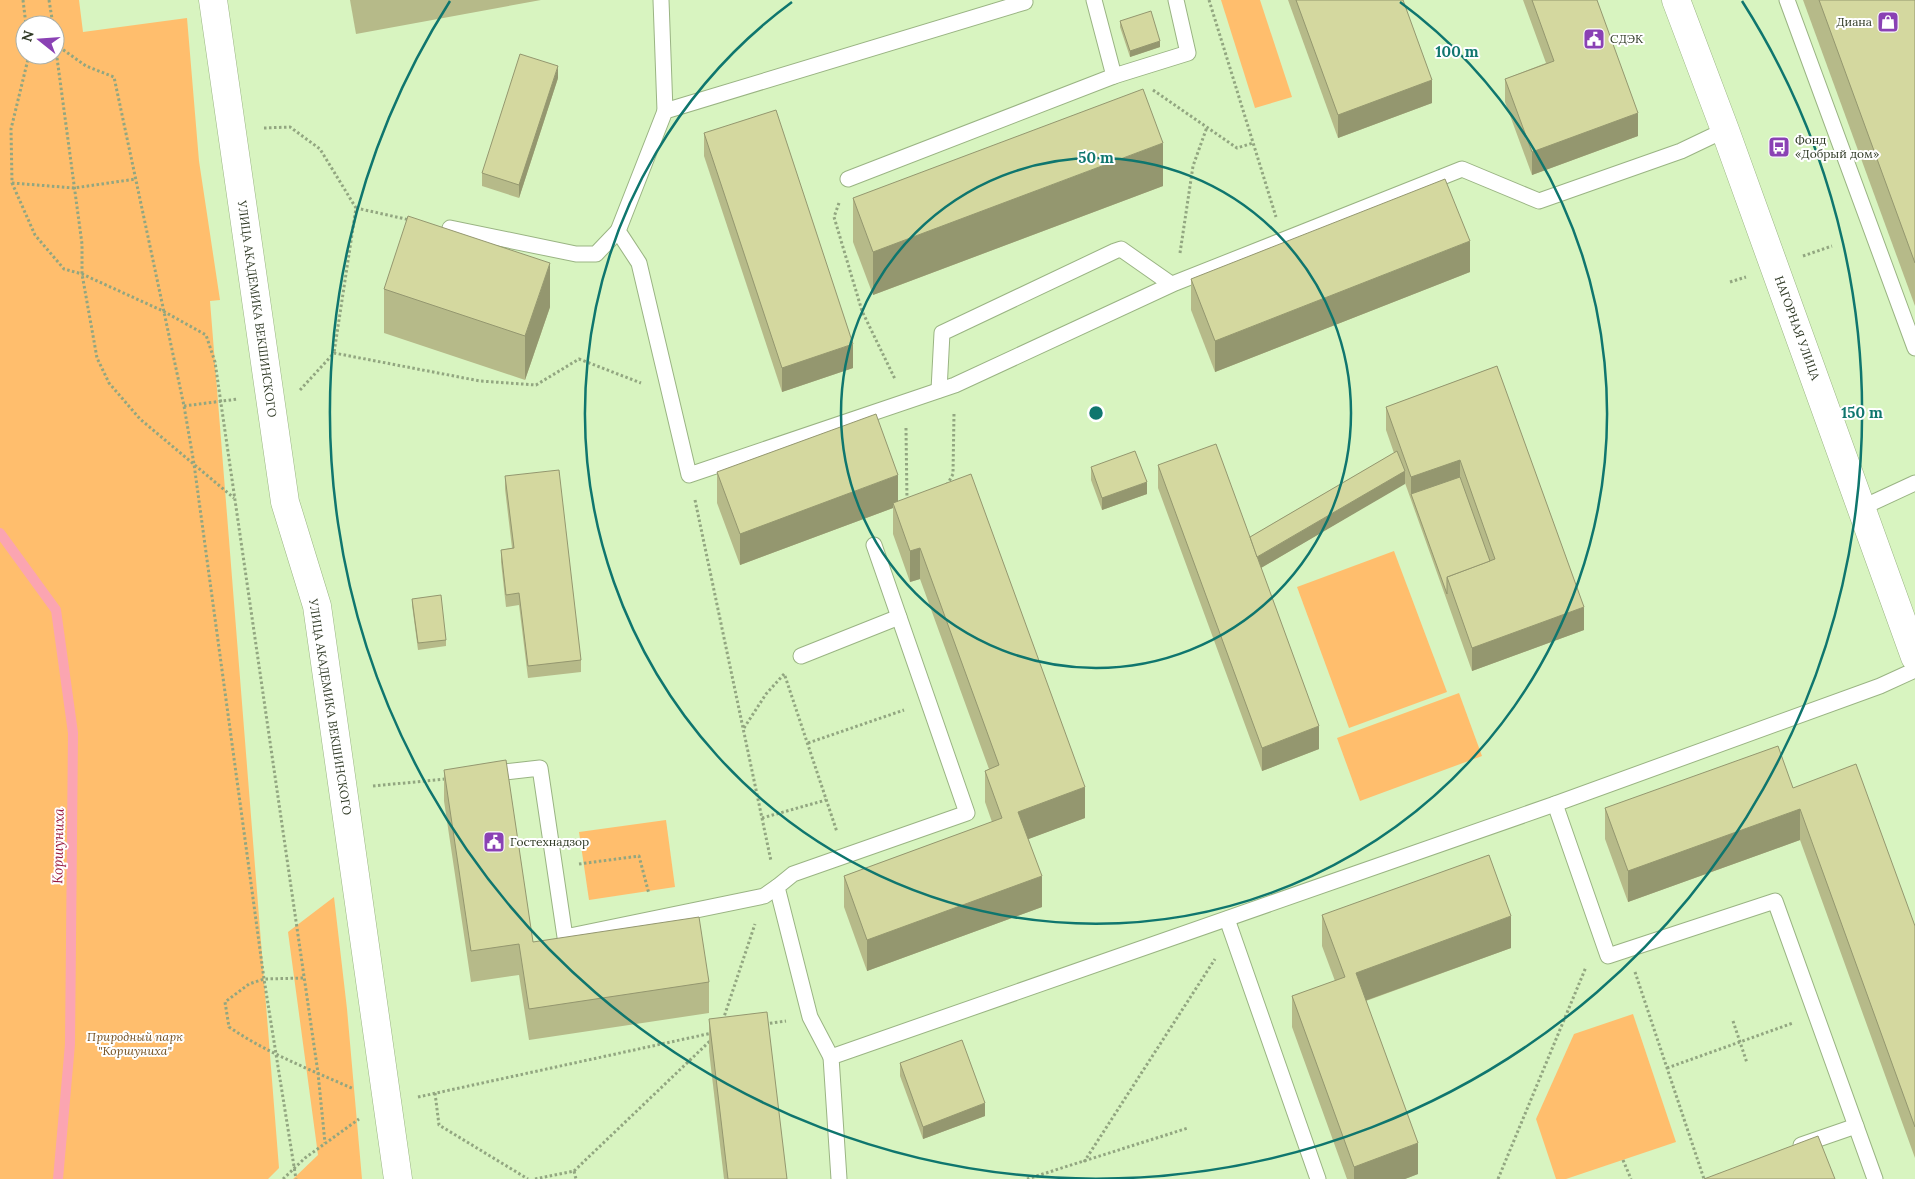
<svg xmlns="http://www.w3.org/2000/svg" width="1915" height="1179" font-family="Lora,serif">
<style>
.green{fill:#ffbe6d;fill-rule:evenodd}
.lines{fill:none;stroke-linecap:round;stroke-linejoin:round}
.stream{stroke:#fba5b1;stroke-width:10}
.service-casing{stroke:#9ab483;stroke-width:17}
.minor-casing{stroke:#9ab483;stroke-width:29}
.tertiary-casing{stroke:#9ab483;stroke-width:29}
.path{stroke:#92a680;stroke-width:3;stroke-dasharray:2.5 2.5;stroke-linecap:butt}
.service{stroke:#fff;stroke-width:15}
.minor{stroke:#fff;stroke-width:28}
.tertiary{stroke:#fff;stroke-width:28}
.wall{fill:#b6ba89}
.shaded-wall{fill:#94976f}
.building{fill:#d4d89f;stroke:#94976f}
.ring{fill:none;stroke:#0f766e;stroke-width:2.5}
.labels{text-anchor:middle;stroke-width:4;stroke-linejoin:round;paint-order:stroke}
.poi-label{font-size:12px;fill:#2f3925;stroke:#fff;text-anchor:start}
.street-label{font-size:12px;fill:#2f3925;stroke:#fff}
.park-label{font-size:12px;font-style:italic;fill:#714d1d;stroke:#fff}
.water-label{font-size:14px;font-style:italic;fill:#96193e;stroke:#fff}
.centre{fill:#0f766e;stroke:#fff;stroke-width:2.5}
.ring-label{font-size:15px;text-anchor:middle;font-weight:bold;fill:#0f766e;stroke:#fff;stroke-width:4;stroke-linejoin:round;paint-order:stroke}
</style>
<rect width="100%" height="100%" fill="#d8f4c0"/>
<!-- green -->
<g class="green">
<path d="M0,0H79L83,32L187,18L199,161L220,300L210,301L279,1168L268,1179H0ZM25,25H55V55H25Z"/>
<path d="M1221,0H1260L1292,97L1255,108Z"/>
<path d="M1394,551L1447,692L1349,728L1297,587Z"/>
<path d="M1459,693L1482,756L1360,801L1337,738Z"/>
<path d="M666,820L675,887L589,900L579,832Z"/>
<path d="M334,897L347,1009L362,1179H293L318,1155L288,932Z"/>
<path d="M1633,1014L1676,1142L1566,1179H1556L1536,1119L1574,1034Z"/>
</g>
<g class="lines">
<!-- stream -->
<path class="stream" d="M0,533L56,610L73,733L70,1044L58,1179"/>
<!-- service casing -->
<g class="service-casing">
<g id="service">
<path d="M661,0L665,111"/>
<path d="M1024,0L1025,2L665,111L618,231L639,263L689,475L955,385L1175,283L1462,169L1539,201L1681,151L1725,130"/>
<path d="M1787,0L1915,348"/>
<path d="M1114,76L1188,53L1176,0"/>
<path d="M848,179L1114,76L1094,0"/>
<path d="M450,228L576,254H596L618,231"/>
<path d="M939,390L942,333L1115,251L1121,249L1171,284"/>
<path d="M1861,508L1915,483"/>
<path d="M801,656L899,617"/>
<path d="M487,774L540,768L565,937L764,896L777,887"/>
<path d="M1227,919L1318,1179"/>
<path d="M831,1057L810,1017L777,887L793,874L967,813L874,545"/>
<path d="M1801,1145L1856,1126"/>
<path d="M839,1179L831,1057L1555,804"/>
<path d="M1875,1179L1775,901L1608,956L1555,804L1880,686L1915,670"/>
</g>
</g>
<!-- minor casing -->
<g class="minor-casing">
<path id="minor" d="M213,0L285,502L317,606L398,1179"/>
</g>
<!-- tertiary casing -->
<g class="tertiary-casing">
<path id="tertiary" d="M1676,0L1725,130L1915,657"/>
</g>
<!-- path -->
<g class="path">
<path d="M23,0L26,25"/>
<path d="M49,0L53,25"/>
<path d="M1209,0L1276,217"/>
<path d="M55,43L82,244V274L97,358L109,383L140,419L234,498"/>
<path d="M55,44L86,66L114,77L184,406L194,464L264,979L296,1179"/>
<path d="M29,55L11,129L12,183L35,235L64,269L82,274L163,311L206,335L215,362L318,1073L325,1143"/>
<path d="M1153,90L1237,148L1253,143"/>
<path d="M264,128L290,127L320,149L356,208L334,353"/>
<path d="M12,183L74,188L136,179"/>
<path d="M839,203L834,217L862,311L895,379"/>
<path d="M356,208L410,220"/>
<path d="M1180,253L1193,166L1207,127"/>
<path d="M1803,256L1832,246"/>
<path d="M1730,282L1746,277"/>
<path d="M300,390L334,353L480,381L536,385L579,359L641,383"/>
<path d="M184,406L238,399"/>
<path d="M906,428L907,502"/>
<path d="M947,485L953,474L954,413"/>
<path d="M695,500L771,861"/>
<path d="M785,676L837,832"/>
<path d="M744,728L766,694L785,673"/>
<path d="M808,743L904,710"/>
<path d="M373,786L446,779"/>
<path d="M762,818L826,800"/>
<path d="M579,864L639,856L649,894"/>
<path d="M1635,972L1704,1179"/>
<path d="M303,978L264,979L249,984L225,1002L229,1027C267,1053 311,1070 354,1089"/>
<path d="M723,1020L755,924"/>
<path d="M1733,1021L1747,1063"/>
<path d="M765,1024L786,1021"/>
<path d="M1667,1068L1793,1023"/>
<path d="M435,1093L439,1125L528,1179"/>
<path d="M418,1097L712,1033"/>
<path d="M1623,1160L1631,1179"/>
<path d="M1084,1162L1215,959"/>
<path d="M574,1171L711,1040"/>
<path d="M283,1179L305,1158L359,1119"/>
<path d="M535,1179L574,1171L576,1179"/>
<path d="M1027,1179L1188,1128"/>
<path d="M1498,1179L1586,967"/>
</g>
<!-- service -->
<use href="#service" class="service"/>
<!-- minor -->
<use href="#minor" class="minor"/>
<!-- tertiary -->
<use href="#tertiary" class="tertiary"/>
</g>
<!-- wall -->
<g class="wall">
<path d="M350,0H541L356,34Z"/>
<path d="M1288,0H1403L1432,103L1338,138Z"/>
<path d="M1523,0H1597L1638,136L1532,175L1505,102V79L1546,63Z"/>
<path d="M1803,0H1915V306Z"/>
<path d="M1120,21L1160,47L1130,57L1120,27Z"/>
<path d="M558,78L519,198L482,186V173Z"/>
<path d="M704,133L853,368L782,392L704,156Z"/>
<path d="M1163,186L873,295L853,242V198Z"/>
<path d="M1470,272L1215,372L1191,310V279Z"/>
<path d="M384,289L550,307L525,380L384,333Z"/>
<path d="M1497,366L1584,630L1472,671L1405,483L1261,568L1319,749L1262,771L1158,488V465L1250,537L1394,453L1386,430V407Z"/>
<path d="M1091,467L1147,494L1102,510L1091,480Z"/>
<path d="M717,472L898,501L1085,818L1028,839L1042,907L867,971L844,907V876L992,822L985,802V771L989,769L920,579L910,582L893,534V508L740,565L717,503Z"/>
<path d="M505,476L581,660V672L528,678L519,605L506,607L501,562V550L512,548L505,489Z"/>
<path d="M412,599L446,640V646L418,650L412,605Z"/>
<path d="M444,770L533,942L709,982V1013L529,1040L519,975L471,982L444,801Z"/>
<path d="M1793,788L1915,926V1158L1800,840L1628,902L1605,839V808Z"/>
<path d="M1322,915L1511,948L1366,1001L1418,1174L1405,1179H1347L1292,1027V996L1335,981L1322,946Z"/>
<path d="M709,1019L787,1179H724L709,1051Z"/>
<path d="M900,1063L985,1116L923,1139L900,1076Z"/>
</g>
<!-- shaded-wall -->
<g class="shaded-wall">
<path d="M1160,41V47L1130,57V51Z"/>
<path d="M558,66V78L519,198V185Z"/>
<path d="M1432,80V103L1338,138V115Z"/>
<path d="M1638,113V136L1532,175V152Z"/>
<path d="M1163,143V186L873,295V252Z"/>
<path d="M1470,241V272L1215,372V341Z"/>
<path d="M550,263V307L525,380V336Z"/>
<path d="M853,344V368L782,392V368Z"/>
<path d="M1460,460V483L1411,494V477Z"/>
<path d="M1405,471V484L1254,572V559Z"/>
<path d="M898,475V506L893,503V508L740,565V534Z"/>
<path d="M1147,482V494L1102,510V498Z"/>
<path d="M920,548V579L910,582V551Z"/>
<path d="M1584,607V630L1472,671V648Z"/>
<path d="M1319,726V749L1262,771V748Z"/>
<path d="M1085,787V818L1018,843V812Z"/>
<path d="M1800,809V840L1628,902V871Z"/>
<path d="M1042,876V907L867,971V940Z"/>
<path d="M1511,916V948L1356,1004V973Z"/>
<path d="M985,1103V1116L923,1139V1127Z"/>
<path d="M1418,1143V1174L1405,1179H1354V1167Z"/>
</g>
<!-- building -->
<g class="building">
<path d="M1296,0H1403L1432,80L1338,115Z"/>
<path d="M1532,0H1597L1638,113L1532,152L1505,79L1554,61Z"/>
<path d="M1819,0H1915V263Z"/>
<path d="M1151,11L1160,41L1130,51L1120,21Z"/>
<path d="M520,54L558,66L519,185L482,173Z"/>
<path d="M1143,89L1163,143L873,252L853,198Z"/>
<path d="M776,110L853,344L782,368L704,133Z"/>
<path d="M1445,179L1470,241L1215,341L1191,279Z"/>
<path d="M408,216L550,263L525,336L384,289Z"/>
<path d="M1497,366L1584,607L1472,648L1447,577L1495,559L1460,460L1411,477L1386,407Z"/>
<path d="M876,414L898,475L740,534L717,472Z"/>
<path d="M1216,444L1319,726L1262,748L1158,465Z"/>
<path d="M1135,451L1147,482L1102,498L1091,467Z"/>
<path d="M1397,451L1405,471L1257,557L1250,537Z"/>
<path d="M559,470L581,660L528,666L519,593L506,595L501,550L514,548L505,476Z"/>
<path d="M971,474L1085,787L1018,812L1042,876L867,940L844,876L1002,818L985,771L999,765L920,548L910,551L893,503Z"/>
<path d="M1460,477L1490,561L1447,577V594L1411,494Z"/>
<path d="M441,595L446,640L418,643L412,599Z"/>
<path d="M1778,746L1793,788L1856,764L1915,926V1127L1800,809L1628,871L1605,808Z"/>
<path d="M506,760L533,942L699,917L709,982L529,1009L519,944L471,951L444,770Z"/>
<path d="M1489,855L1511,916L1356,973L1418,1143L1354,1167L1292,996L1345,977L1322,915Z"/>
<path d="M767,1012L787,1179H728L709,1019Z"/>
<path d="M962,1040L985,1103L923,1127L900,1063Z"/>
<path d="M1818,1136L1835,1179H1704Z"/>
</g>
<!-- distance rings -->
<g class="ring">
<circle cx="1096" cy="413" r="255"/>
<path d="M1400 2A511 511 0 1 1 792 2"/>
<path d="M1742 1A766 766 0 1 1 450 1"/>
</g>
<!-- icons -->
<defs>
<g id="shop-square" transform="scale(1.125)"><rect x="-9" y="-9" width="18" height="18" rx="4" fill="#8a41b4" stroke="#fff"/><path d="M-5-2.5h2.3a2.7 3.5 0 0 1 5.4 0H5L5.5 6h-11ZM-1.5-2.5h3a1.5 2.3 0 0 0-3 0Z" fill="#fff"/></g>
<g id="civic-square" transform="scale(1.125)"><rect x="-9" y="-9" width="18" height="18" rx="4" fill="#8a41b4" stroke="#fff"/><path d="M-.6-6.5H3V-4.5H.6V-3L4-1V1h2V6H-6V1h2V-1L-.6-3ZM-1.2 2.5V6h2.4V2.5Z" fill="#fff"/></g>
<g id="bus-square" transform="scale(1.125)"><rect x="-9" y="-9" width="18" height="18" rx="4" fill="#8a41b4" stroke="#fff"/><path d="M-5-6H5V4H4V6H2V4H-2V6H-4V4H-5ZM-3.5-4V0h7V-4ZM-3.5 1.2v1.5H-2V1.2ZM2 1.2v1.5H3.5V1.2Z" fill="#fff"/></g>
</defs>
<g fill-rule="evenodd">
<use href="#shop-square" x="1888" y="22"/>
<use href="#civic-square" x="1594" y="39"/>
<use href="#bus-square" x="1779" y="147"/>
<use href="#civic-square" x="494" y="842"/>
</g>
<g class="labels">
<!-- poi labels -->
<g class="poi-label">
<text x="1872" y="26" text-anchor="end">Диана</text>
<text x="1610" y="43">СДЭК</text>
<text x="1795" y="144">Фонд<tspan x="1795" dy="14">«Добрый дом»</tspan></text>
<text x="510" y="846">Гостехнадзор</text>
</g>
<!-- street labels -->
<g class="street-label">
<text transform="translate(257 309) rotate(82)" y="4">УЛИЦА АКАДЕМИКА ВЕКШИНСКОГО</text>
<text transform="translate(1797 328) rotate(70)" y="4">НАГОРНАЯ УЛИЦА</text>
<text transform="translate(330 707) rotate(81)" y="4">УЛИЦА АКАДЕМИКА ВЕКШИНСКОГО</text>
</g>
<!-- park labels -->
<g class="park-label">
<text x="135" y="1041">Природный парк<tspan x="135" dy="14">"Коршуниха"</tspan></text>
</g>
<!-- water labels -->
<g class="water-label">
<text transform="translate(58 846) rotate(-89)" y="5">Коршуниха</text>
</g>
</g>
<circle cx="1096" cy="413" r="8" class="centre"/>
<g class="ring-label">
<text x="1457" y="57">100 m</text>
<text x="1096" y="163">50 m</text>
<text x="1862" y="418">150 m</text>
</g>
<!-- north arrow -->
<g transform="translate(40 40) rotate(287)"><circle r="24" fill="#ffffff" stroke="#acb0a8"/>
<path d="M0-4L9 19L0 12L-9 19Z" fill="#8a41b4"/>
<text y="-8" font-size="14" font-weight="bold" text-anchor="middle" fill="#2f3925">N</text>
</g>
</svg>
